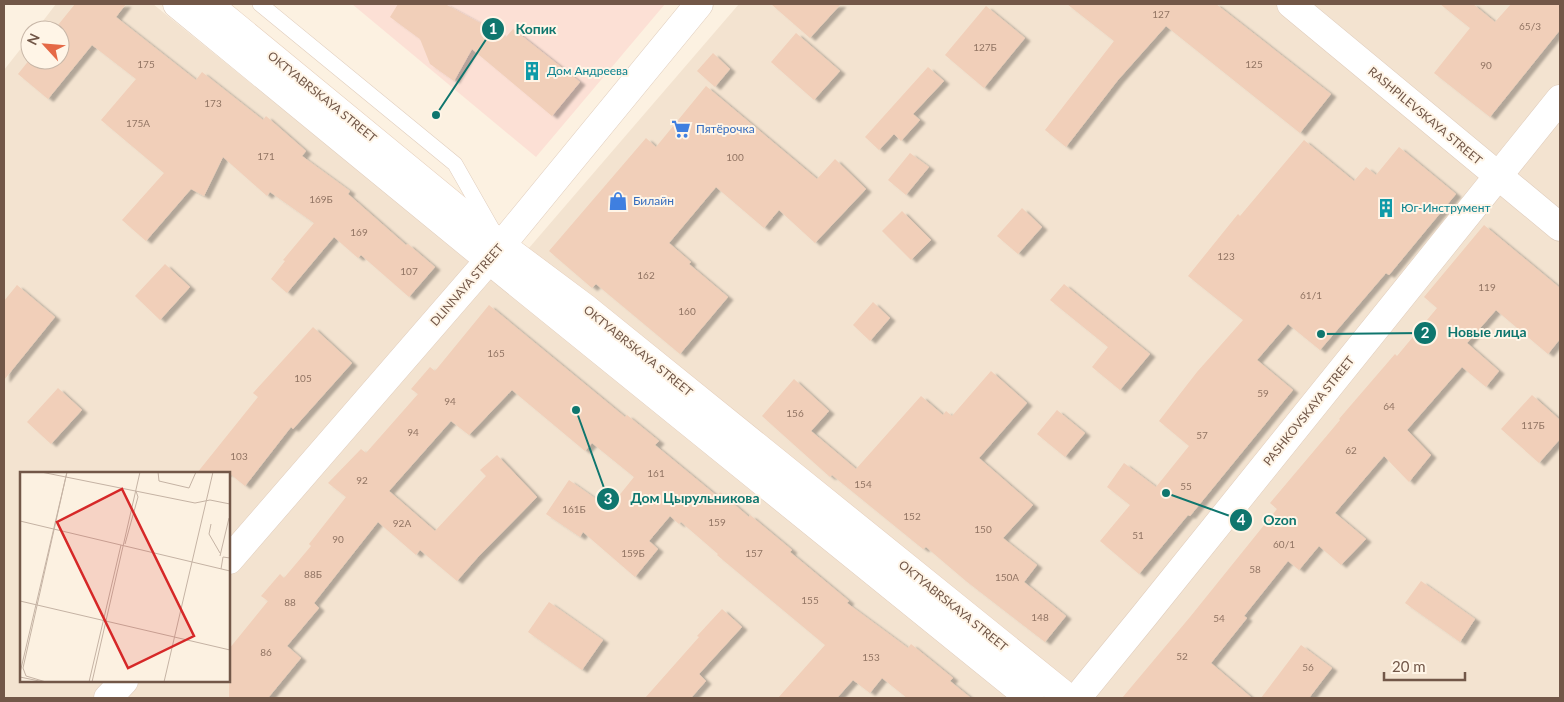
<svg xmlns="http://www.w3.org/2000/svg" width="1564" height="702" font-family="Lato,sans-serif">
<style>
.residential{fill:#f3e3d0;fill-rule:evenodd}
.commercial{fill:#fce0d5}
.building{fill:#f1cfb9;filter:url(#shadow)}
.lines{fill:none;stroke-linecap:round;stroke-linejoin:round}
.service-casing{stroke:#e0cdbd;stroke-width:16}
.tertiary-casing{stroke:#e0cdbd;stroke-width:29}
.secondary-casing{stroke:#e5cebb;stroke-width:29}
.service{stroke:#fff;stroke-width:15}
.tertiary{stroke:#fff;stroke-width:28}
.secondary{stroke:#fff;stroke-width:28}
.labels{text-anchor:middle;stroke-width:4;stroke-linejoin:round;paint-order:stroke}
.number-label{font-size:10px;fill:#927564}
.culture-label{font-size:12px;fill:#0d838f;stroke:#fff5e7;text-anchor:start}
.street-label{font-size:12px;fill:#725748;stroke:#fff5e7}
.shop-label{font-size:12px;fill:#366cbe;stroke:#fff5e7;text-anchor:start}
.inset-road{fill:none;stroke:#c5b3a4;stroke-width:1}
.view{fill:#d62828;fill-opacity:0.15;stroke:#d62828;stroke-width:2.5}
.inset-edge{fill:none;stroke:#725748;stroke-width:2.5}
.leader{fill:none;stroke:#0f766e;stroke-width:2}
.callout-dot{fill:#0f766e;stroke:#fff5e7;stroke-width:2}
.mark-label{font-size:15px;text-anchor:middle;font-weight:bold;fill:#fff}
.callout-label{font-size:14px;text-anchor:middle;font-weight:bold;fill:#0f766e;stroke:#fff5e7;stroke-width:4;stroke-linejoin:round;paint-order:stroke}
</style>
<defs>
<filter id="shadow"><feDropShadow dx="5.5" dy="3" stdDeviation="1" flood-color="#0004"/></filter>
</defs>
<rect width="100%" height="100%" fill="#fcf1e1"/>
<!-- residential -->
<path class="residential" d="M56,4H153L498,284L739,4H1560V698H4V70L30,37V60H60V30H36ZM21,473H229V681H21Z"/>
<!-- commercial -->
<path class="commercial" d="M352,4H665L536,157Z"/>
<!-- building -->
<g class="building">
<path d="M75,4H126L116,17L196,80L202,72L263,120L266,116L306,151L302,156L350,191L348,194L406,245L408,244L435,267L409,297L361,255L358,258L334,237L287,293L271,279L285,261L283,260L314,223L270,192L267,196L223,157L204,196L191,189L146,241L122,220L164,173L101,120L136,79L92,45L48,99L18,74L30,59L60,60V30H54Z"/>
<path d="M398,4H445L506,37L513,29L580,82L552,116L472,49L454,81L430,64L420,39L390,17Z"/>
<path d="M771,4H841L810,38Z"/>
<path d="M1067,4H1216L1331,94L1300,133L1166,26L1118,80L1066,147L1045,130L1114,41Z"/>
<path d="M1440,4H1473L1495,22L1511,4H1560V30L1490,117L1434,73L1470,28Z"/>
<path d="M986,6L1025,38L984,88L945,55Z"/>
<path d="M796,33L840,71L814,100L771,62Z"/>
<path d="M713,53L730,69L715,87L697,71Z"/>
<path d="M928,67L944,81L913,114L920,120L901,141L894,134L879,150L865,137Z"/>
<path d="M706,86L817,179L835,159L866,189L815,243L779,210L764,228L716,187L669,243L691,262L689,264L728,297L680,354L596,284L592,288L549,251L646,138L656,147Z"/>
<path d="M1304,140L1354,181L1366,167L1376,175L1399,147L1456,194L1389,275L1386,273L1320,350L1288,324L1257,360L1293,390L1190,516L1188,515L1139,574L1100,541L1130,505L1107,487L1124,463L1156,487L1189,446L1159,421L1197,372L1243,320L1188,276L1238,214L1240,216Z"/>
<path d="M910,153L929,167L906,195L888,180Z"/>
<path d="M1022,208L1042,227L1018,254L997,236Z"/>
<path d="M902,211L931,240L911,260L882,231Z"/>
<path d="M1484,225L1560,288V339L1548,354L1496,310L1467,343L1499,371L1486,387L1462,367L1407,430L1431,455L1409,482L1384,456L1335,513L1366,539L1341,565L1319,546L1299,570L1288,561L1244,616L1247,618L1211,663L1252,698H1122L1190,617L1277,509L1270,503L1340,420L1339,419L1395,354L1397,356L1437,308L1424,297Z"/>
<path d="M165,264L190,287L160,320L135,296Z"/>
<path d="M1064,284L1150,354L1120,390L1092,367L1108,347L1050,300Z"/>
<path d="M17,285L55,317L4,380V301Z"/>
<path d="M873,302L890,318L870,341L853,325Z"/>
<path d="M489,305L625,417L627,415L659,441L655,445L717,496L720,492L749,517L750,515L792,550L790,552L849,601L847,603L908,648L911,644L953,678L950,681L971,698H907L882,678L870,693L853,680L837,698H778L825,645L717,555L718,554L681,522L679,524L670,516L649,541L658,549L635,577L583,532L580,537L546,514L569,480L609,508L634,477L592,443L585,451L512,390L469,435L451,421L389,491L435,531L486,476L480,470L497,455L537,497L478,557L457,581L420,550L416,555L378,522L314,603L319,608L287,646L301,658L268,698H229V649L268,601L261,596L280,574L284,578L311,546L309,544L346,497L328,483L361,449L366,453L418,394L411,389L430,367L435,371Z"/>
<path d="M313,327L352,363L293,429L291,427L245,486L229,473H197L258,397L253,393Z"/>
<path d="M991,371L1027,403L979,458L1033,505L1003,538L1037,565L1024,582L1066,616L1045,642L966,581L926,547L923,549L832,475L830,477L762,416L794,379L829,411L811,431L856,469L921,396L943,415L946,411L952,416Z"/>
<path d="M58,388L82,410L51,444L27,422Z"/>
<path d="M1532,395L1560,420V439L1539,463L1501,429Z"/>
<path d="M1057,410L1085,433L1065,457L1037,434Z"/>
<path d="M1421,581L1475,619L1460,642L1405,603Z"/>
<path d="M549,602L603,640L582,670L528,632Z"/>
<path d="M722,609L742,627L699,674L706,681L691,698H645L699,637L697,636Z"/>
<path d="M1301,645L1332,668L1309,698H1261Z"/>
</g>
<g class="lines">
<!-- service casing -->
<g class="service-casing">
<path id="service" d="M260,4L455,164L492,229"/>
</g>
<!-- tertiary casing -->
<g class="tertiary-casing">
<g id="tertiary">
<path d="M177,4L489,260L1030,698"/>
<path d="M1291,4L1560,227"/>
<path d="M229,560L489,260L699,4"/>
<path d="M108,698L124,681"/>
<path d="M1077,698L1144,616L1560,99"/>
</g>
</g>
<!-- secondary casing -->
<g class="secondary-casing">
<path id="secondary" d="M208,4L501,245L584,307L1068,698"/>
</g>
<!-- service -->
<use href="#service" class="service"/>
<!-- tertiary -->
<use href="#tertiary" class="tertiary"/>
<!-- secondary -->
<use href="#secondary" class="secondary"/>
</g>
<!-- icons -->
<defs>
<g id="building-bare" transform="scale(1.5)"><path d="M-4-6H4V6H1V3H-1V6H-4ZM-2.5-4.3h1.7v1.8h-1.7ZM.8-4.3h1.7v1.8H.8ZM-2.5-1h1.7V.8h-1.7ZM.8-1h1.7V.8H.8Z" fill="#0f9aa8" stroke="#fff5e7" stroke-width="2.5" paint-order="stroke"/></g>
<g id="supermarket-bare" transform="scale(1.5)"><path d="M-6-5.5h2.5l.6 2H6L4.5 2H-2.5L-4.4-4H-6ZM-1.5 3.2a1.3 1.3 0 1 0 .1 0ZM3 3.2a1.3 1.3 0 1 0 .1 0Z" fill="#3f7fe0" stroke="#fff5e7" stroke-width="2.5" paint-order="stroke"/></g>
<g id="shop-bare" transform="scale(1.5)"><path d="M-5-2.5h2.3a2.7 3.5 0 0 1 5.4 0H5L5.5 6h-11ZM-1.5-2.5h3a1.5 2.3 0 0 0-3 0Z" fill="#3f7fe0" stroke="#fff5e7" stroke-width="2.5" paint-order="stroke"/></g>
</defs>
<g fill-rule="evenodd">
<use href="#building-bare" x="532" y="71"/>
<use href="#supermarket-bare" x="681" y="129"/>
<use href="#shop-bare" x="618" y="201"/>
<use href="#building-bare" x="1386" y="208"/>
</g>
<g class="labels">
<!-- number labels -->
<g class="number-label">
<text x="1161" y="18">127</text>
<text x="1530" y="30">65/3</text>
<text x="985" y="51">127Б</text>
<text x="146" y="68">175</text>
<text x="1254" y="68">125</text>
<text x="1486" y="69">90</text>
<text x="213" y="107">173</text>
<text x="138" y="127">175А</text>
<text x="266" y="160">171</text>
<text x="735" y="161">100</text>
<text x="321" y="203">169Б</text>
<text x="359" y="236">169</text>
<text x="1226" y="260">123</text>
<text x="409" y="275">107</text>
<text x="646" y="279">162</text>
<text x="1487" y="291">119</text>
<text x="1311" y="299">61/1</text>
<text x="687" y="315">160</text>
<text x="496" y="357">165</text>
<text x="303" y="382">105</text>
<text x="1263" y="397">59</text>
<text x="450" y="405">94</text>
<text x="1389" y="410">64</text>
<text x="795" y="417">156</text>
<text x="1533" y="429">117Б</text>
<text x="413" y="436">94</text>
<text x="1202" y="439">57</text>
<text x="1351" y="454">62</text>
<text x="239" y="460">103</text>
<text x="656" y="477">161</text>
<text x="362" y="484">92</text>
<text x="863" y="488">154</text>
<text x="1186" y="490">55</text>
<text x="574" y="513">161Б</text>
<text x="912" y="520">152</text>
<text x="717" y="526">159</text>
<text x="402" y="527">92А</text>
<text x="983" y="533">150</text>
<text x="1138" y="539">51</text>
<text x="338" y="543">90</text>
<text x="1284" y="548">60/1</text>
<text x="633" y="557">159Б</text>
<text x="754" y="557">157</text>
<text x="1255" y="573">58</text>
<text x="313" y="578">88Б</text>
<text x="1007" y="581">150А</text>
<text x="810" y="604">155</text>
<text x="290" y="606">88</text>
<text x="1040" y="621">148</text>
<text x="1219" y="622">54</text>
<text x="266" y="656">86</text>
<text x="1182" y="660">52</text>
<text x="871" y="661">153</text>
<text x="1308" y="671">56</text>
</g>
<!-- culture labels -->
<g class="culture-label">
<text x="547" y="75">Дом Андреева</text>
<text x="1401" y="212">Юг-Инструмент</text>
</g>
<!-- street labels -->
<g class="street-label">
<text transform="translate(322 97) rotate(39)" y="4">OKTYABRSKAYA STREET</text>
<text transform="translate(1425 116) rotate(40)" y="4">RASHPILEVSKAYA STREET</text>
<text transform="translate(467 285) rotate(-49)" y="4">DLINNAYA STREET</text>
<text transform="translate(638 351) rotate(39)" y="4">OKTYABRSKAYA STREET</text>
<text transform="translate(1309 411) rotate(-51)" y="4">PASHKOVSKAYA STREET</text>
<text transform="translate(953 606) rotate(39)" y="4">OKTYABRSKAYA STREET</text>
</g>
<!-- shop labels -->
<g class="shop-label">
<text x="696" y="133">Пятёрочка</text>
<text x="633" y="205">Билайн</text>
</g>
</g>
<!-- overview -->
<g transform="translate(20 472)">
<rect width="210" height="210" fill="#fcf1e1"/>
<path class="inset-road" d="M21,0L175,31L190,28L210,32M138,0L139,9L169,16L176,0M0,49L210,99M191,52L189,62L200,81M105,72L118,25L116,19M200,84L209,46M201,97L203,85L210,86M0,129L210,178M0,201L47,0M0,205L24,210M26,210L6,204L3,196L47,0M69,210L101,73M72,210L120,0M144,210L193,0"/>
<path class="view" d="M102,17L174,164L108,196L37,50Z"/>
<rect width="210" height="210" class="inset-edge"/>
</g>
<!-- callouts -->
<path class="leader" d="M436 115L493 29M1321 334L1425 333M576 410L608 499M1166 493L1241 520"/>
<g class="callout-dot">
<circle cx="436" cy="115" r="5"/>
<circle cx="1321" cy="334" r="5"/>
<circle cx="576" cy="410" r="5"/>
<circle cx="1166" cy="493" r="5"/>
<circle cx="493" cy="29" r="12"/>
<circle cx="1425" cy="333" r="12"/>
<circle cx="608" cy="499" r="12"/>
<circle cx="1241" cy="520" r="12"/>
</g>
<g class="mark-label">
<text x="493" y="34">1</text>
<text x="1425" y="338">2</text>
<text x="608" y="504">3</text>
<text x="1241" y="525">4</text>
</g>
<g class="callout-label">
<text x="536" y="34">Копик</text>
<text x="1487" y="337">Новые лица</text>
<text x="695" y="503">Дом Цырульникова</text>
<text x="1280" y="525">Ozon</text>
</g>
<!-- border -->
<rect width="1564" height="702" fill="none" stroke="#725748" stroke-width="10"/>
<!-- north arrow -->
<g transform="translate(45 45) rotate(296)"><circle r="24" fill="#fff5e7" stroke="#c7b6a7"/>
<path d="M0-4L9 19L0 12L-9 19Z" fill="#e56946"/>
<text y="-8" font-size="14" font-weight="bold" text-anchor="middle" fill="#725748">N</text>
</g>
<!-- scale -->
<path d="M1384 672v8h81v-8" fill="none" stroke="#725748" stroke-width="2.5"/>
<text x="1392" y="672" font-size="15" fill="#725748" stroke="#fff5e7" stroke-width="4" paint-order="stroke">20 m</text>
</svg>
